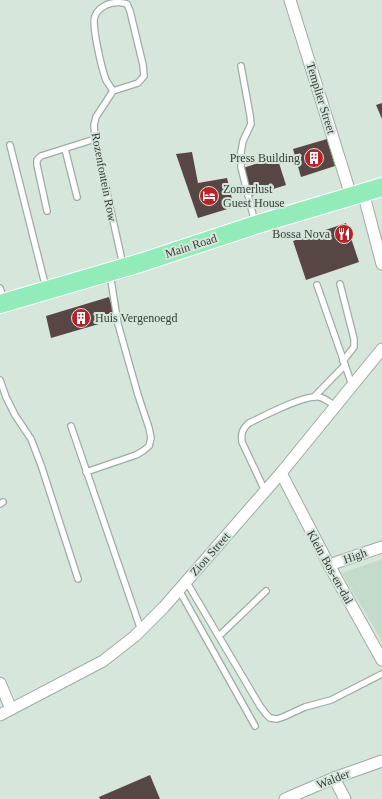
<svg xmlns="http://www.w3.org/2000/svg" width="382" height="799" font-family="Georgia,serif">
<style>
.built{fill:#c4dbcb}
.building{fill:#574644}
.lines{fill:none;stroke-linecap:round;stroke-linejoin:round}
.service-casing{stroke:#9dada2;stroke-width:8}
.minor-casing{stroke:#9dada2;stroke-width:13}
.primary-casing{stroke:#fff;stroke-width:20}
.service{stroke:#fff;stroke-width:5.5}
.minor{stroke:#fff;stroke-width:11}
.primary{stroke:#91ecba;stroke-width:18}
.labels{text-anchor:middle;stroke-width:4;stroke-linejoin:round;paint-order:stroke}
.street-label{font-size:12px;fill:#353b36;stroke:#d6e6da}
.poi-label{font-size:12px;fill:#353b36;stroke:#d6e6da;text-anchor:end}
</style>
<rect width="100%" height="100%" fill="#d6e6da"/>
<!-- built -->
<path class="built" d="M382,559V641L342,573Z"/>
<!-- building -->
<g class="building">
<path d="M382,103V119L376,105Z"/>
<path d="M327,139L335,166L301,177L293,149Z"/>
<path d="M192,152L198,183L227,178L234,207L198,218L176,154Z"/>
<path d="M277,157L286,185L251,196L243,168Z"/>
<path d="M346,223L359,262L306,280L293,241Z"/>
<path d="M109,297L116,319L51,338L46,316Z"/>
<path d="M150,775L160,799H100L99,797Z"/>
</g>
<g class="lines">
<!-- service casing -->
<g class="service-casing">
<g id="service">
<path d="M241,66L250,115L251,124L243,141L241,152V167L255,223"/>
<path d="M113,91C111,87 108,84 106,80C102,70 91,24 95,16C97,11 102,7 106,5C113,2 120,2 127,4L130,11L143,65L144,76L138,83L113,91L96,117L94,125L95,139L123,265"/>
<path d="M10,145L46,288"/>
<path d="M65,149L77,197"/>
<path d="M47,211L37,165V160L41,156L95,139"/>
<path d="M340,284L354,339V347L343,361"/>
<path d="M317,285L352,385"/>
<path d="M0,288L4,300"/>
<path d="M0,380L6,397L15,415L31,439L41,465L78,579"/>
<path d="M314,397L345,365"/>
<path d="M71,426L141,630"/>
<path d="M86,472L136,455L143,451L149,446L151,438L149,428L138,395L118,324L110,274"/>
<path d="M265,491L242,442C241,434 242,429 249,423C264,416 303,395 319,397C325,398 330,403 336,406"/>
<path d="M0,504L3,502"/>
<path d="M186,581L260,706L266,714L270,718L277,719L283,717L305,707L331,700L382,674"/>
<path d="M179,590L255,726"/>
<path d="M219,636L266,591"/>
</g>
</g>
<!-- minor casing -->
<g class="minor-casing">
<g id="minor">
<path d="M290,0L343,170L351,196"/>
<path d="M363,192L382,264"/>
<path d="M281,473L329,565L382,660"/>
<path d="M329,565L382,547"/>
<path d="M0,683L11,709"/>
<path d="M0,715L103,661L135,636L164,607L281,473L382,349"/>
<path d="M334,778L345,799"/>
<path d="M285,799L334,778L382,761"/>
</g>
</g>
<!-- primary casing -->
<g class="primary-casing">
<path id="primary" d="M0,304L140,263L255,225L382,187"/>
</g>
<!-- service -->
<use href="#service" class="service"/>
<!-- minor -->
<use href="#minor" class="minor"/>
<!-- primary -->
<use href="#primary" class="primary"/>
</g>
<!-- icons -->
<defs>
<g id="building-disc" transform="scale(1)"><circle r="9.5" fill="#b42329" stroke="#d6e6da"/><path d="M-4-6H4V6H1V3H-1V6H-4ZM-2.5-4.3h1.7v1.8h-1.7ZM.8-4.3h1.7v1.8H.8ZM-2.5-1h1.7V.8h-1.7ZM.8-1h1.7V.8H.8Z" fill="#fff"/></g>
<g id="hotel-disc" transform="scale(1)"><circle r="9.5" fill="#b42329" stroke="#d6e6da"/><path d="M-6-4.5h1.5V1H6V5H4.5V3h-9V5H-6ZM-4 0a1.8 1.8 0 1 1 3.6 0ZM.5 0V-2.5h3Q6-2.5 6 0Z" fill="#fff"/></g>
<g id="restaurant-disc" transform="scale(1)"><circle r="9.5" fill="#b42329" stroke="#d6e6da"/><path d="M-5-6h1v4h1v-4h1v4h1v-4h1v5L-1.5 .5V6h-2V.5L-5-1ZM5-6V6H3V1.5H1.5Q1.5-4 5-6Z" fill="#fff"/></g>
</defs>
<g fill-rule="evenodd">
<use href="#building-disc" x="314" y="158"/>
<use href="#hotel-disc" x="209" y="196"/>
<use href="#restaurant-disc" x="344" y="234"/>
<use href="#building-disc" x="81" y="318"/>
</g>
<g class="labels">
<!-- street labels -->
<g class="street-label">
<text transform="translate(321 98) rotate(73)" y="4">Templier Street</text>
<text transform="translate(104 177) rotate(79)" y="4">Rozenfontein Row</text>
<text transform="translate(191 246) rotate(-18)" y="4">Main Road</text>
<text transform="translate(210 554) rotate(-49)" y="4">Zion Street</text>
<text transform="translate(355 556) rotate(-19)" y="4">High</text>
<text transform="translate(330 567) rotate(61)" y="4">Klein Bos-en-dal</text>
<text transform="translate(333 779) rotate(-21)" y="4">Walder</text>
</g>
<!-- poi labels -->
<g class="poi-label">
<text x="300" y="162">Press Building</text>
<text x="223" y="193" text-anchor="start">Zomerlust<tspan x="223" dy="14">Guest House</tspan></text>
<text x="330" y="238">Bossa Nova</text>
<text x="95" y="322" text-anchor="start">Huis Vergenoegd</text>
</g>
</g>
</svg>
